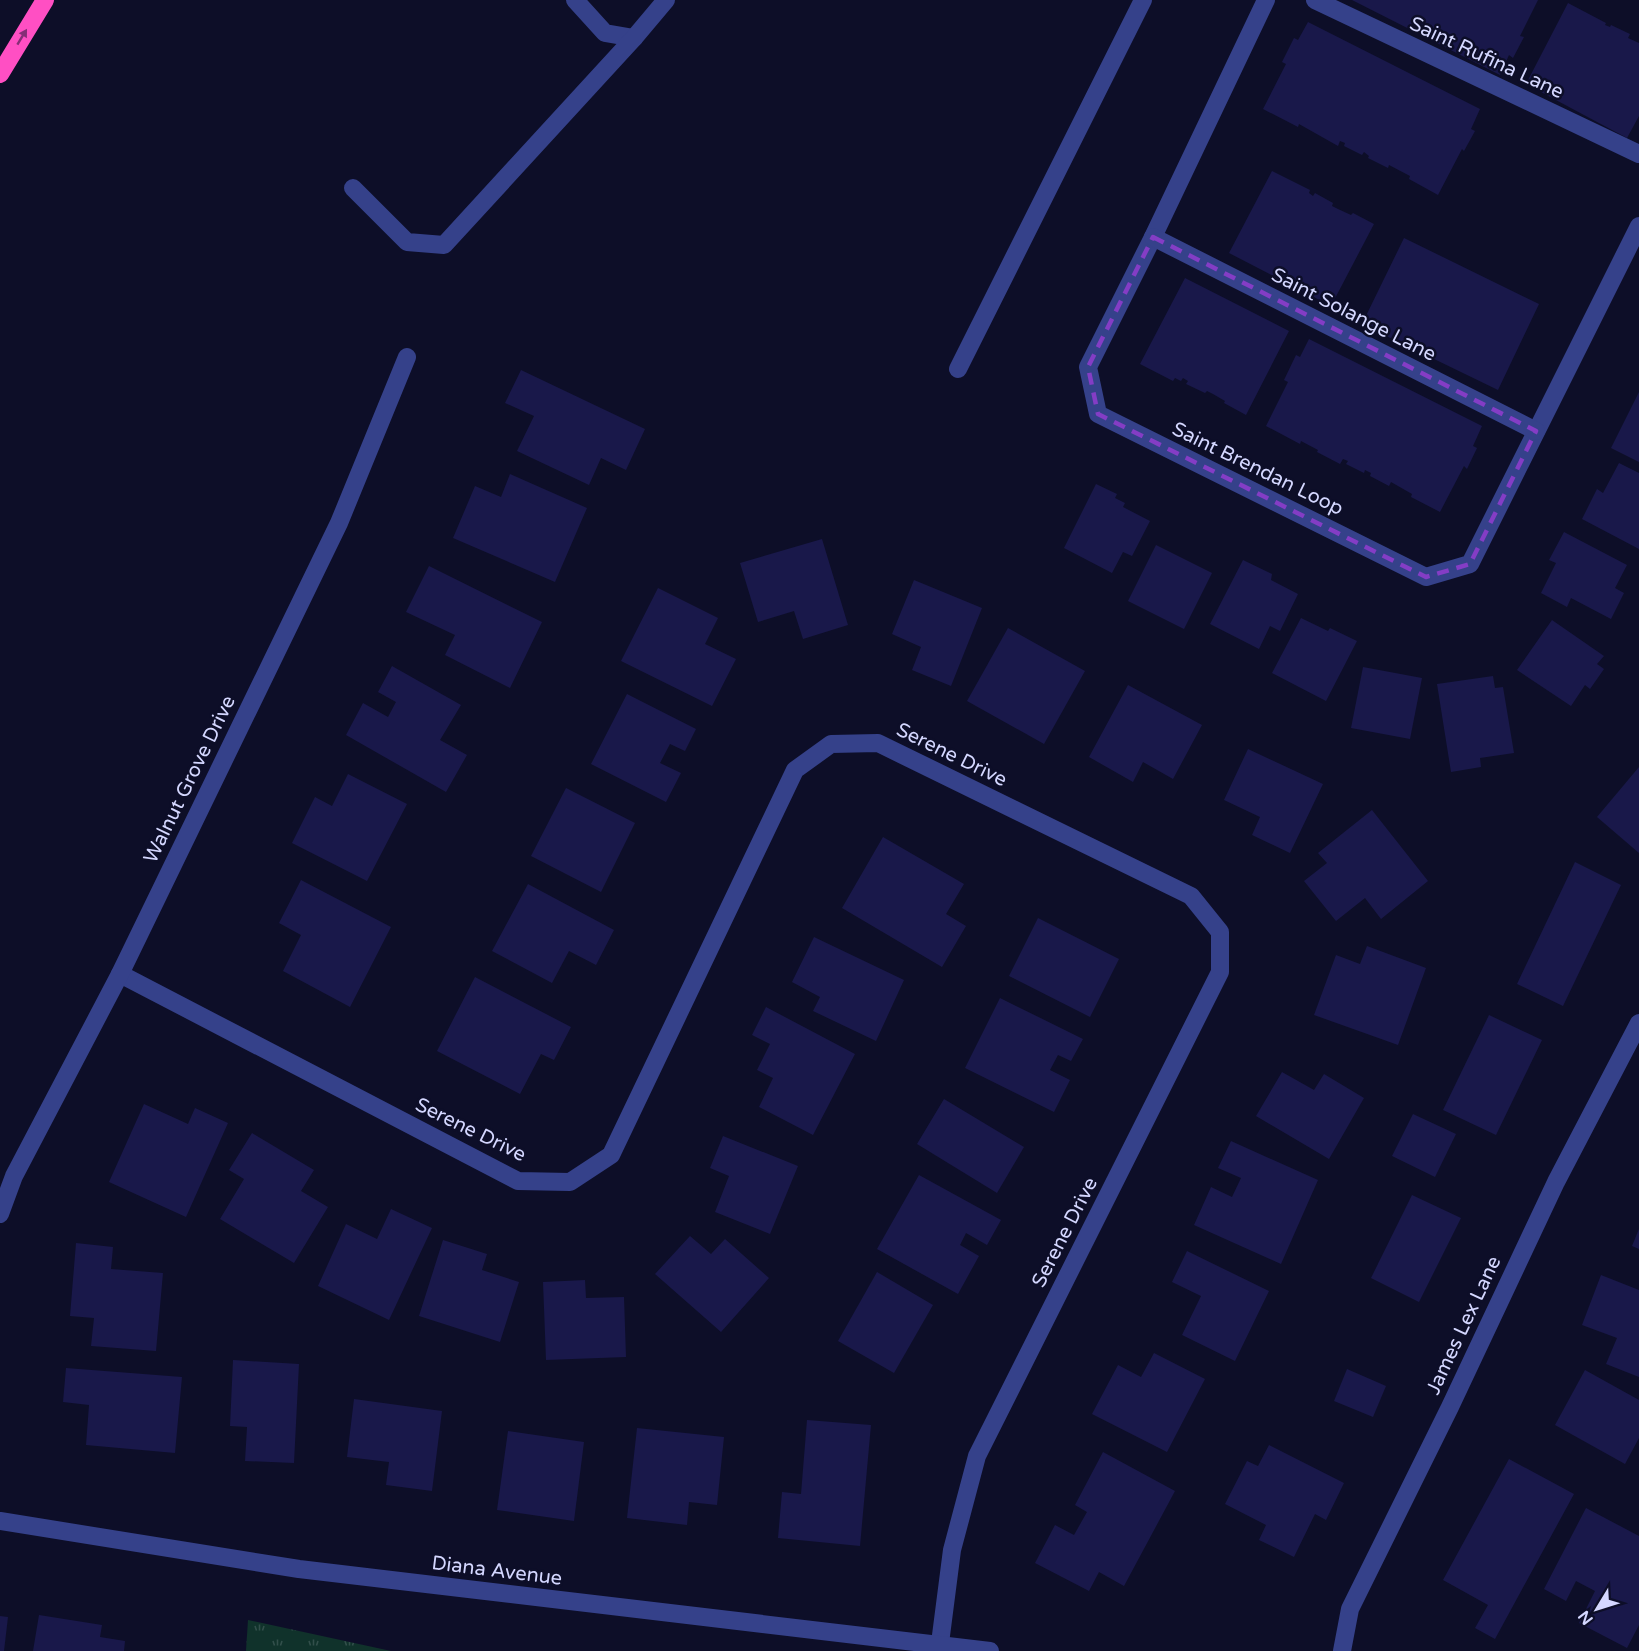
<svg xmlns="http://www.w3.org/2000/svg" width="1639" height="1651" font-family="'Varela Round',sans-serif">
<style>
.park{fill:url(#park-tufts)}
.building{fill:#19184a}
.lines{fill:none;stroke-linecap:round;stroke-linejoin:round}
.minor{stroke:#35418a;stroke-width:18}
.highway{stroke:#ff4fc3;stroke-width:18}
.oneway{fill:#862e76}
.marked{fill:none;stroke:#843dc5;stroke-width:4.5;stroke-dasharray:12 8;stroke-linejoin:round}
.labels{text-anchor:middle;stroke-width:5;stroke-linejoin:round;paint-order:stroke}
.street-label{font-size:20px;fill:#d4d7ff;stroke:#0d0e28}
</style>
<defs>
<pattern id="park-tufts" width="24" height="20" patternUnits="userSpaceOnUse" patternTransform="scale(1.5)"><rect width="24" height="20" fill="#10322b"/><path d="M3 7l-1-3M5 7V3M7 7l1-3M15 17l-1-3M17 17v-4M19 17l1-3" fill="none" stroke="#324f4b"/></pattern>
</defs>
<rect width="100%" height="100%" fill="#0d0e28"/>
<!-- park -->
<path class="park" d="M248,1620L391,1651H246Z"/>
<!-- building -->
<g class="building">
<path d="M1352,0H1538L1520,36L1524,37L1513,58L1509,55L1500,75Z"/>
<path d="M1568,3L1606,23L1605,25L1610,27L1611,25L1630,34L1628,38L1639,43V116L1627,138L1526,84Z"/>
<path d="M1308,22L1480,109L1471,129L1475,131L1464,151L1462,149L1438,195L1409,179L1410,176L1389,165L1388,168L1368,158L1369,156L1364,152L1362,155L1344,146L1345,143L1340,141L1338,146L1299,124L1298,127L1263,109L1286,64L1282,62L1294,38L1298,40Z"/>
<path d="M1272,171L1310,190L1309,193L1313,196L1315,193L1333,203L1332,206L1338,209L1351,215L1353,213L1374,224L1331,306L1229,253Z"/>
<path d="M1404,238L1539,304L1498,390L1432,358L1434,355L1419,348L1417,351L1362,324Z"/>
<path d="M1185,278L1289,331L1246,415L1224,403L1225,401L1213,394L1207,391L1205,393L1186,384L1188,381L1183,378L1181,381L1175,378L1173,381L1140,364Z"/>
<path d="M1309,339L1482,426L1473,446L1477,448L1467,469L1464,466L1440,512L1411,497L1412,494L1391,482L1389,486L1370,476L1371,473L1365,470L1364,473L1346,464L1348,461L1343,459L1340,464L1317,452L1318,450L1301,441L1300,444L1266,426L1288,382L1284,380L1296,355L1300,357Z"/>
<path d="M521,370L645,429L626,470L601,458L589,485L517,451L534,416L505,403Z"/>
<path d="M1639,392V462L1611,448Z"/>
<path d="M1619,463L1639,473V549L1582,519L1597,489L1603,493Z"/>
<path d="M510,474L587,508L555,582L453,538L475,486L501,497Z"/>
<path d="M1096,484L1117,494L1115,498L1125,503L1123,507L1150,521L1132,556L1123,552L1112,573L1064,548Z"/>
<path d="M1564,532L1627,565L1615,588L1624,593L1611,619L1571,598L1567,607L1541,593L1556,563L1549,560Z"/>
<path d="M822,539L848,625L803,639L794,611L758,622L740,563Z"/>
<path d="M1156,545L1212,573L1184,629L1128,601Z"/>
<path d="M1243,560L1272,574L1271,580L1298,594L1280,631L1270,626L1259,649L1210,624Z"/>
<path d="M429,566L542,622L510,688L445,655L455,635L406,612Z"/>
<path d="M914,580L982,608L951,686L912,670L921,647L892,634Z"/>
<path d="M658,588L718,618L705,644L736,659L712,706L621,661Z"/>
<path d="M1301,618L1328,631L1330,628L1357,641L1326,701L1272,673Z"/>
<path d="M1552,620L1604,656L1597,664L1604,669L1590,689L1585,685L1571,706L1517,670Z"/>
<path d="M1008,628L1085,671L1044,744L967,701Z"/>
<path d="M392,666L461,705L440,740L467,755L446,792L346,735L363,703L388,717L396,702L378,692Z"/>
<path d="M1363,667L1422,678L1410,739L1351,728Z"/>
<path d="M1493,676L1495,688L1503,687L1514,753L1480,758L1481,767L1451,772L1437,684Z"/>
<path d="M1128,685L1202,725L1173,779L1143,762L1133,782L1089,757Z"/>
<path d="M627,694L696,729L685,751L670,744L660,763L681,773L666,802L591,764Z"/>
<path d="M1248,749L1323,784L1290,853L1252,835L1260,817L1224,800Z"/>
<path d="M1639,767V853L1597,817Z"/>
<path d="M348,774L407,804L367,881L292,843L315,797L332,806Z"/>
<path d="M566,788L635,823L601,892L531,856Z"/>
<path d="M1372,810L1428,881L1381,919L1365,898L1336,921L1304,881L1327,863L1318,853Z"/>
<path d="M883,837L964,884L946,914L966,926L942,967L842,908Z"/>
<path d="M1575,862L1621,885L1563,1006L1517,984Z"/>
<path d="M301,880L391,927L350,1007L283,971L301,935L279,923Z"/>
<path d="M528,884L614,930L596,965L569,951L552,983L492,951Z"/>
<path d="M1038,918L1119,959L1090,1017L1009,976Z"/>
<path d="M814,937L904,980L876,1041L813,1011L820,997L792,982Z"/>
<path d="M1367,946L1426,968L1398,1045L1314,1015L1336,955L1360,964Z"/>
<path d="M475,977L571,1027L554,1060L541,1054L520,1094L437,1051Z"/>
<path d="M1000,998L1083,1039L1071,1061L1058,1055L1050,1070L1070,1080L1054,1112L965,1068Z"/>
<path d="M766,1007L855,1054L813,1135L759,1107L773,1078L757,1070L770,1044L752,1035Z"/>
<path d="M1489,1015L1542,1040L1496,1135L1443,1110Z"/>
<path d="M1282,1072L1314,1090L1324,1074L1364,1098L1329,1159L1256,1116Z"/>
<path d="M944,1099L1024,1147L997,1193L917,1144Z"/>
<path d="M144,1104L188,1124L195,1108L228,1123L186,1217L109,1182Z"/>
<path d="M1413,1114L1456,1134L1435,1177L1392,1156Z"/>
<path d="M252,1133L314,1170L301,1191L328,1207L294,1263L220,1219L244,1179L229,1170Z"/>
<path d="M723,1136L798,1166L770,1234L715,1212L729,1176L710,1168Z"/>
<path d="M1231,1141L1318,1180L1281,1264L1194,1225L1211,1187L1232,1197L1241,1178L1218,1168Z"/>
<path d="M919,1175L1001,1220L987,1245L966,1233L960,1245L979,1256L958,1294L877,1249Z"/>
<path d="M1412,1195L1461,1218L1419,1302L1371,1278Z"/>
<path d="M391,1209L432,1228L389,1320L318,1286L346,1224L377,1239Z"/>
<path d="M1639,1229V1249L1632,1246Z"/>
<path d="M690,1236L711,1254L725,1239L769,1278L721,1332L655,1274Z"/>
<path d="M443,1240L487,1254L482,1270L519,1282L500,1342L419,1316Z"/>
<path d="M76,1243L113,1247L111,1269L163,1273L156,1351L91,1346L94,1318L70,1316Z"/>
<path d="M1187,1251L1269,1291L1235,1361L1182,1335L1201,1296L1172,1282Z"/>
<path d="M877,1272L933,1305L894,1373L838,1341Z"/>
<path d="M1601,1275L1639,1290V1377L1606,1364L1617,1338L1582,1325Z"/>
<path d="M585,1280L586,1298L624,1297L626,1357L546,1360L543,1282Z"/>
<path d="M1154,1353L1205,1379L1167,1452L1092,1414L1118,1365L1141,1377Z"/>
<path d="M233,1360L299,1364L294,1463L245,1461L247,1427L230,1426Z"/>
<path d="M66,1368L182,1377L175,1453L86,1445L89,1405L63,1402Z"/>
<path d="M1347,1369L1386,1386L1373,1417L1334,1401Z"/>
<path d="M1585,1370L1639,1400V1438L1625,1464L1555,1425Z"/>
<path d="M354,1399L442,1411L432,1491L386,1485L389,1462L347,1457Z"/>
<path d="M807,1420L871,1425L860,1546L778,1538L782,1492L801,1494Z"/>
<path d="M637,1428L724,1437L717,1505L689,1502L687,1525L627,1518Z"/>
<path d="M508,1431L584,1442L574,1521L497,1510Z"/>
<path d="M1269,1445L1344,1483L1326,1520L1315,1514L1294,1557L1259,1540L1266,1525L1225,1504L1247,1461L1258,1466Z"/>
<path d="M1103,1452L1175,1491L1124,1586L1099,1572L1089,1591L1035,1563L1055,1525L1074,1535L1087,1512L1075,1505Z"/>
<path d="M1509,1459L1574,1494L1495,1639L1475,1628L1488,1605L1443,1580Z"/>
<path d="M1586,1508L1639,1536V1625L1627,1648L1579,1623L1595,1591L1576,1581L1566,1601L1544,1589Z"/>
<path d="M39,1615L102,1625L100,1637L125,1641L124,1651H33Z"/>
<path d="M0,1616L8,1617L4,1651H0Z"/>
</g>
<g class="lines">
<!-- minor -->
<g class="minor">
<path d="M575,0L605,33L634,38"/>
<path d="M1266,0L1153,237L1088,367L1098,414L1426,577L1470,564L1639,226"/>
<path d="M1315,0L1639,154"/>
<path d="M353,188L407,242L444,245L634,38L666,0"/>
<path d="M1153,237L1536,431"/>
<path d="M958,369L1143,0"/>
<path d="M120,974L518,1181L570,1182L611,1155L795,770L831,744L878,743L1191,896L1220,932V972L977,1456L952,1550L939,1651"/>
<path d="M0,1214L14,1176L120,974L339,523L407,357"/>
<path d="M0,1521L299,1569L990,1651"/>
<path d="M1342,1651L1350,1609L1450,1407L1556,1182L1639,1023"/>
</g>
<!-- highway -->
<path class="highway" d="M0,74L45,0"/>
</g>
<!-- one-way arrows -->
<defs><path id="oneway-solid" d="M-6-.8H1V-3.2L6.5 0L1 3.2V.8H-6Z" transform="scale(1.5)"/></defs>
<use class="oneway" href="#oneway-solid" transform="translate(22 37) rotate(-59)"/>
<!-- marked area -->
<path class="marked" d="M1153,237L1536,431L1470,564L1426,577L1098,414L1088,367Z"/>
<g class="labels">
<!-- street labels -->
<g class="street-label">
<text transform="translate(1487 57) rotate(25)" y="7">Saint Rufina Lane</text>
<text transform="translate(1354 314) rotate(27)" y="7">Saint Solange Lane</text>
<text transform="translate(1258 468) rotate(26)" y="7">Saint Brendan Loop</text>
<text transform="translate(952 754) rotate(26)" y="7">Serene Drive</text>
<text transform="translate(189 779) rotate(-64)" y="7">Walnut Grove Drive</text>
<text transform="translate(471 1129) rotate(26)" y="7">Serene Drive</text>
<text transform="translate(1064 1232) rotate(-63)" y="7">Serene Drive</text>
<text transform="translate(1463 1325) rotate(-65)" y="7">James Lex Lane</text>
<text transform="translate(497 1570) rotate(7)" y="7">Diana Avenue</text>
</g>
</g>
<!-- north arrow -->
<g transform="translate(1597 1609) rotate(232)" stroke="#0d0e28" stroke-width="4.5" paint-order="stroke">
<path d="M0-4.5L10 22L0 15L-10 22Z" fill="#d4d7ff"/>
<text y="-9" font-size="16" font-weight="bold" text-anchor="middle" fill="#d4d7ff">N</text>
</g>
</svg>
